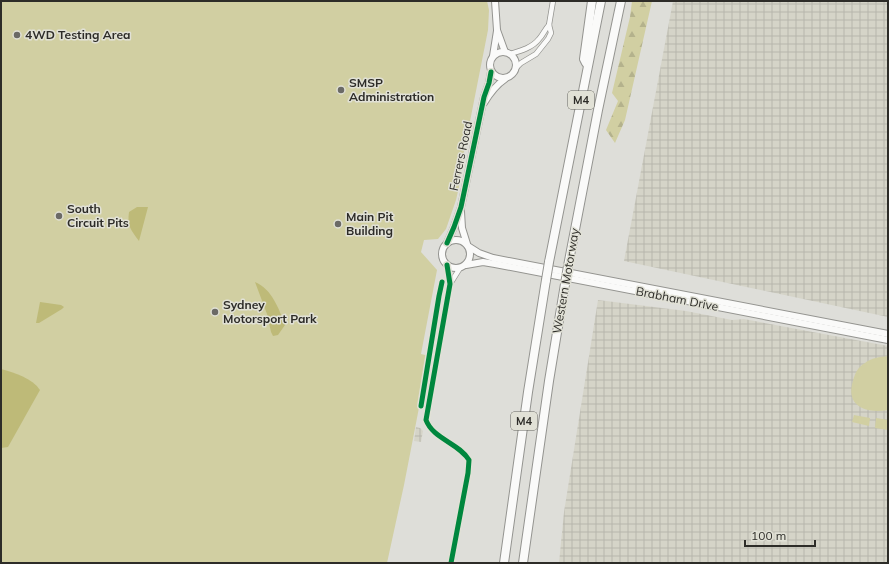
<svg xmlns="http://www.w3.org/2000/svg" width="889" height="564" font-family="Mulish,sans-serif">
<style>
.industrial{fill:url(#industrial-grid)}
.forest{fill:url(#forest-firs)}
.garden{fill:#d1cfa2}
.water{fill:#beba78}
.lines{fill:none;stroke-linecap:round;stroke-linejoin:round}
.street-casing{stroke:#949490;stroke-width:6}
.secondary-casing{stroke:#949490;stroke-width:8}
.highway-casing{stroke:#949490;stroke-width:10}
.street{stroke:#fafaf9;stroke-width:4.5}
.secondary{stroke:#fafaf9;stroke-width:6}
.highway{stroke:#fafaf9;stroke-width:8}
.highway-bridge-casing{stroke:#949490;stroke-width:10;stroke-linecap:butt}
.highway-bridge{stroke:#fafaf9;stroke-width:8}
.cycleway-casing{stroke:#e1e1d6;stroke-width:8}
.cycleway{stroke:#00873e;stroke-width:5}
.poi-dot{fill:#6b6a66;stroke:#e1e1d6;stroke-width:1.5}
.labels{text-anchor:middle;stroke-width:3;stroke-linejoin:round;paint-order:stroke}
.shield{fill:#e1e1d6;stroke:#63625c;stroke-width:1}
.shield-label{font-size:11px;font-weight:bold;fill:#2d2c28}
.poi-label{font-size:12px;font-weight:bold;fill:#2d2c28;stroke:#e1e1d6;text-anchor:start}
.street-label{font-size:12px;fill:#2d2c28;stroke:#e1e1d6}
</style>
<defs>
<pattern id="industrial-grid" width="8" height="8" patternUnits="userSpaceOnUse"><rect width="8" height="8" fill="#d5d4c8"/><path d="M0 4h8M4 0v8" fill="none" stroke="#b7b6ac"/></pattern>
<pattern id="forest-firs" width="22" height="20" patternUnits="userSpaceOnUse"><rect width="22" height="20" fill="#d1cfa2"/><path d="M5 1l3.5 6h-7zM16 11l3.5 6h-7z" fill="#b4b28c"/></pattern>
</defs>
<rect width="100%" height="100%" fill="#deded9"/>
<!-- industrial -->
<g class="industrial">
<path d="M673,1H888V317L624,261Z"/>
<path d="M598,300L686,311L732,320L744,319L888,346V563H559L564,512Z"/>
<path d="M416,427L420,428L423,431L421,442L414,441Z"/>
</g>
<!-- forest -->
<path class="forest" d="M632,1H652L625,120L615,143L606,130L618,101L612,93L630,17Z"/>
<!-- garden -->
<g class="garden">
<path d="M1,1H487L489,10L488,30L461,167L459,187L456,200L446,229L438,239L424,240L421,252L437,270L421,354L429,356L404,485L387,563H1Z"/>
<path d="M888,356V410C866,414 845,406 853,381C855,373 858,367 865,363C871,358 880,357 888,356Z"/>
<path d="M854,415L870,418L869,426L852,422Z"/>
<path d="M876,418L888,420V430L875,428Z"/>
</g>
<!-- water -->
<g class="water">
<path d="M137,207H148L139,241C131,230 127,226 129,212Z"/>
<path d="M255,282C272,289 279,309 285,325L278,335L273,336L271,332L267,314Z"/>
<path d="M40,302L61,305L64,307L62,309L39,323H36Z"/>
<path d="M1,369C15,373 32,378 40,390L8,447L1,448Z"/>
</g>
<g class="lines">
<!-- street casing -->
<g class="street-casing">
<g id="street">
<path d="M510,54C520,51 532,48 539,39C543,35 545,29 549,25"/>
<path d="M515,69L521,63L536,54L548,39L551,33L549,25L553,1"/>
<path d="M447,265L450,284L426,420C433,439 459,443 469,460L468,473L451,563"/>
<path d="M450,284L460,268"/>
</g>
</g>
<!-- secondary casing -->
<g class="secondary-casing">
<g id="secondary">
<path d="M495,1L497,30L505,52"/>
<circle cx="503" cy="65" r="13"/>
<path d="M493,56L497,31"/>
<path d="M484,103C490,93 496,85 505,79"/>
<path d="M461,212L462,228L467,244"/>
<circle cx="456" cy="254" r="14"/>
<path d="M447,243L454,227L461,207L484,97L489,83L491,72"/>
<path d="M468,246L479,253L493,258L888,334"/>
<path d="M466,265L483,262L495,264L888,340"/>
</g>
</g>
<!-- highway casing -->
<g class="highway-casing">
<g id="highway">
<path d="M586,63L584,59L592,1"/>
<path d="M549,262L601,1"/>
<path d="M568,266L598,110L621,1"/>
<path d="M504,563L528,392L546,280"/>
<path d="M523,563L549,381L565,284"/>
</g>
</g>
<!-- street -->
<use href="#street" class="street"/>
<!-- secondary -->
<use href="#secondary" class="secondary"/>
<!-- highway -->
<use href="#highway" class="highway"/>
<!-- highway-bridge casing -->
<g class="highway-bridge-casing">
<g id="highway-bridge">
<path d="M546,280L549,262"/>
<path d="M565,284L568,266"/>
</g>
</g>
<!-- highway-bridge -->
<use href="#highway-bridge" class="highway-bridge"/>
<!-- cycleway casing -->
<g class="cycleway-casing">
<g id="cycleway">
<path d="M447,243L454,227L461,207L484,97L489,83L491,72"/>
<path d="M447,265L450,284L426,420C433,439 459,443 469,460L468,473L451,563"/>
<path d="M421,406L439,296L442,282"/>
</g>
</g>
<!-- cycleway -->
<use href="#cycleway" class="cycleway"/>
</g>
<!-- markers -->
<g class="poi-dot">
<circle cx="17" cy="35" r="4"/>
<circle cx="341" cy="90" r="4"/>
<circle cx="59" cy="216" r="4"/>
<circle cx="338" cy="224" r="4"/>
<circle cx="215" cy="312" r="4"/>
</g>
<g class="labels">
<!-- shield labels -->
<g class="shield">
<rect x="568" y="91" width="26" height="18" rx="3"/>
<rect x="511" y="412" width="26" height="18" rx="3"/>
</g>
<g class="shield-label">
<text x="581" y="104">M4</text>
<text x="524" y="425">M4</text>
</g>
<!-- poi labels -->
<g class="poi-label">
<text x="25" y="39">4WD Testing Area</text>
<text x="349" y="87">SMSP<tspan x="349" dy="14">Administration</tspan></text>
<text x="67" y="213">South<tspan x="67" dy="14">Circuit Pits</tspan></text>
<text x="346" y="221">Main Pit<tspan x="346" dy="14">Building</tspan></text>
<text x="223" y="309">Sydney<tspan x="223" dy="14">Motorsport Park</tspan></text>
</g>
<!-- street labels -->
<g class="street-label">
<text transform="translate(461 156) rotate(-78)" y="4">Ferrers Road</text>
<text transform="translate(566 281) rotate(-80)" y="4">Western Motorway</text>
<text transform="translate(677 299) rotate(11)" y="4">Brabham Drive</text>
</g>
</g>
<!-- border -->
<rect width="889" height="564" fill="none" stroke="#2d2c28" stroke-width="4"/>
<!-- scale -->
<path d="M745 540v6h70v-6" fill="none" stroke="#2d2c28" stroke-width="2"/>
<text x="751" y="540" font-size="12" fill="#2d2c28" stroke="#e1e1d6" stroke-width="3" paint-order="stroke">100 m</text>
</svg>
